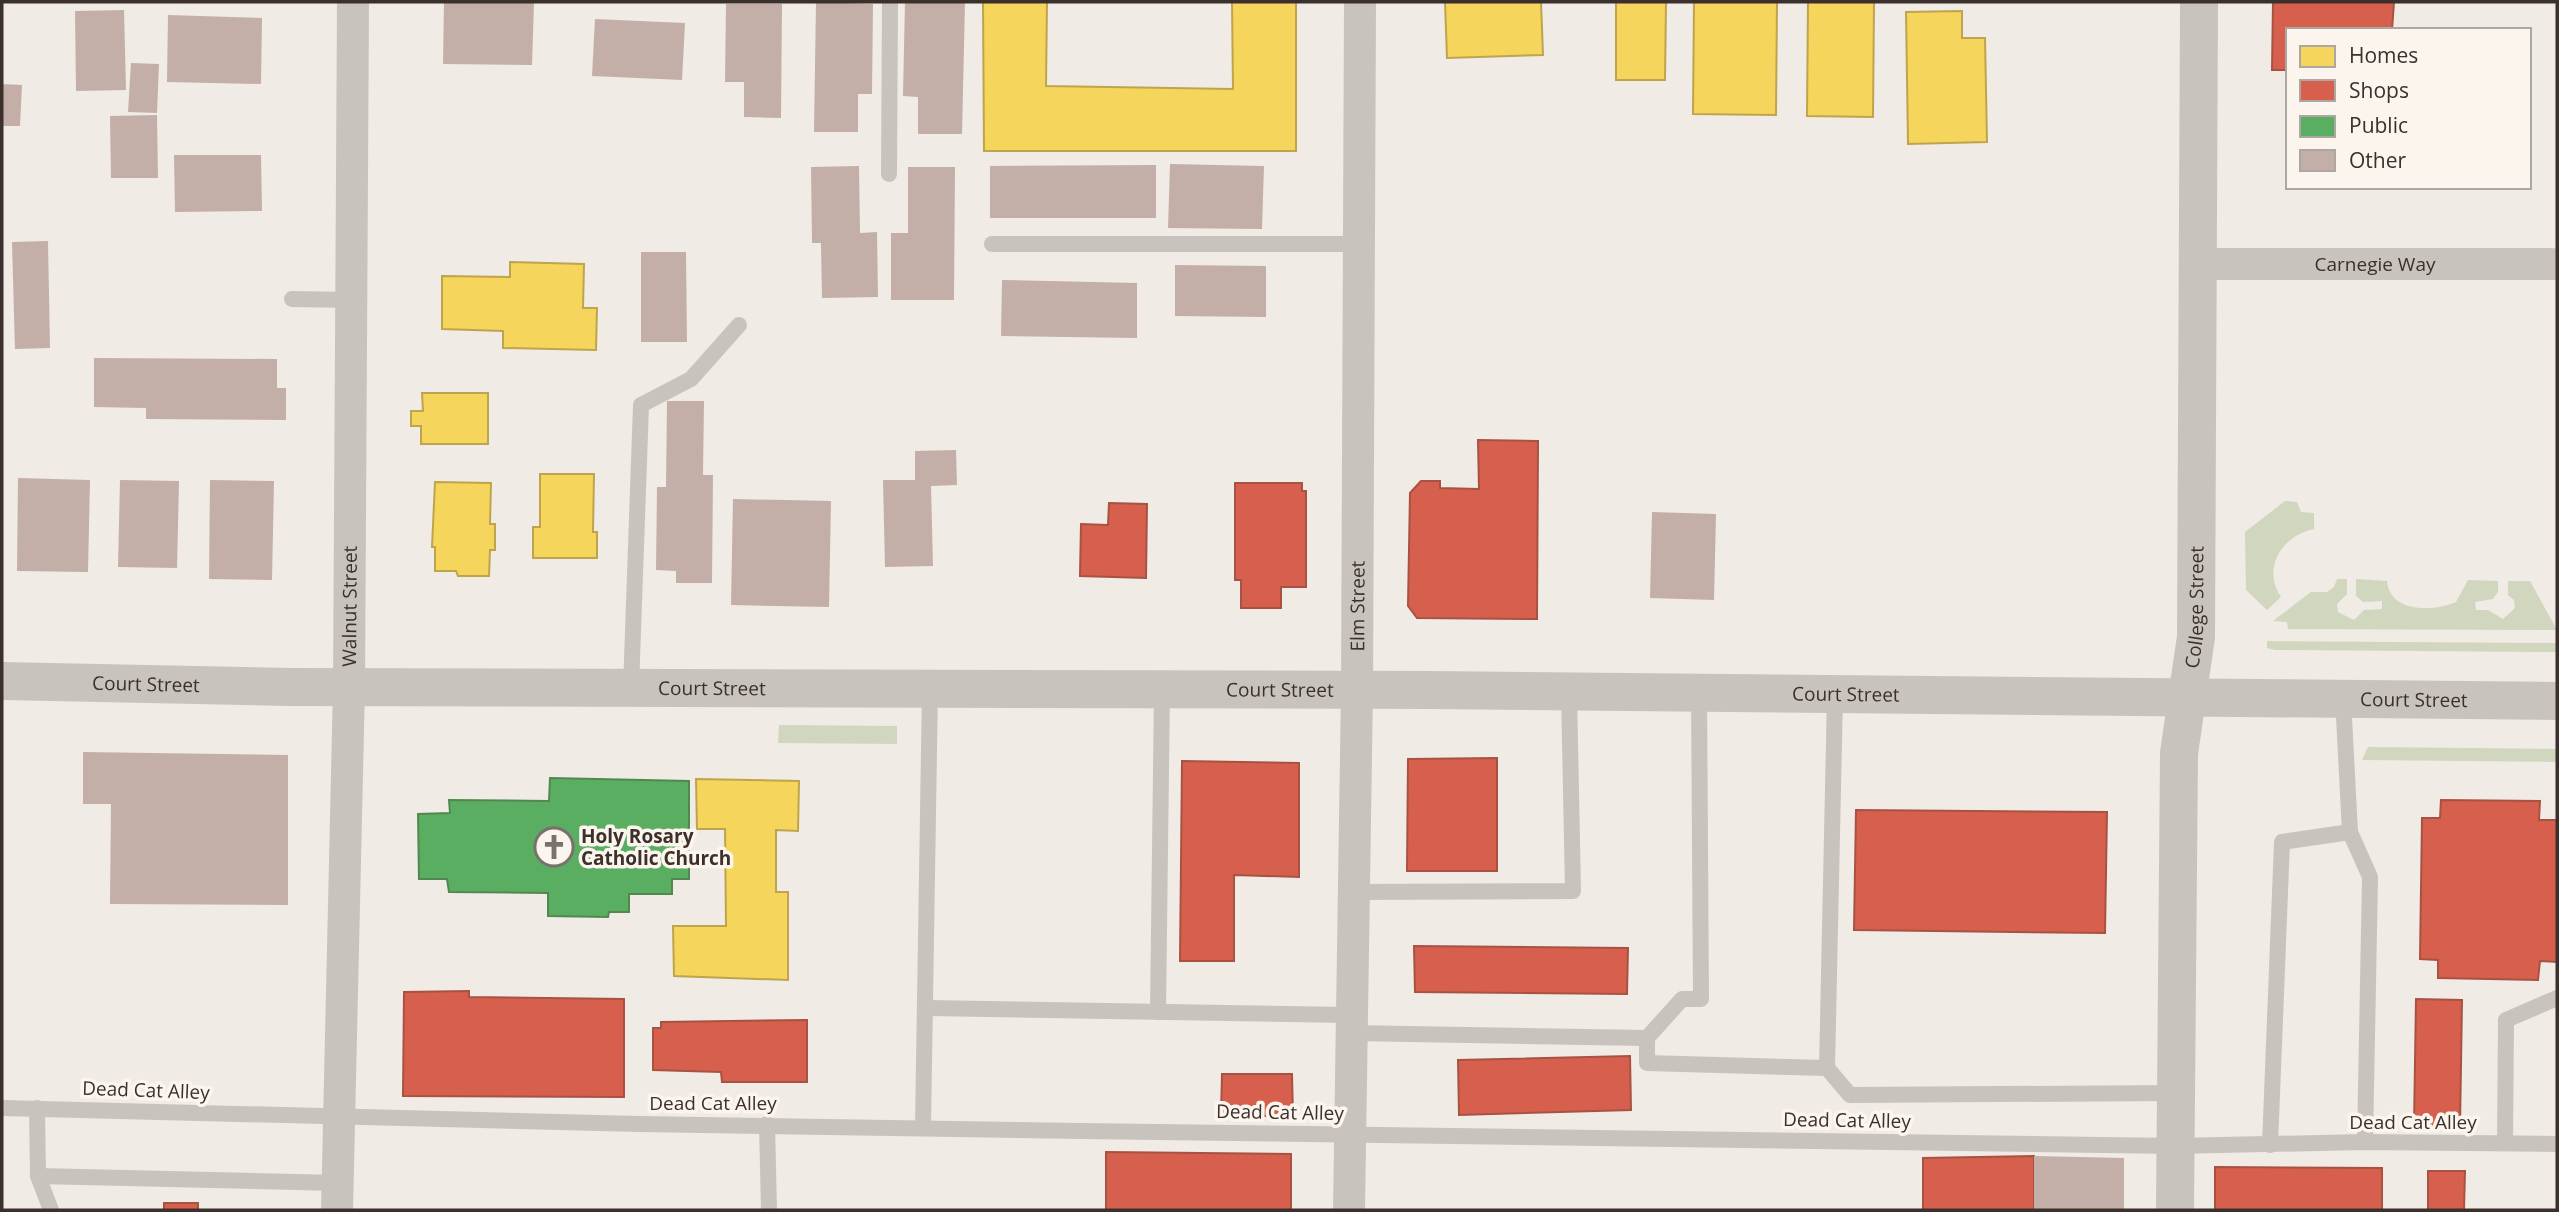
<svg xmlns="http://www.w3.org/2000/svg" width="2559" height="1212" font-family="'Open Sans',sans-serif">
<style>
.green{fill:#d1d6bf}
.homes{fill:#f6d55c;stroke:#bea44d;stroke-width:2}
.shops{fill:#d6604d;stroke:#a85243;stroke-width:2}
.public{fill:#5aae61;stroke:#518851;stroke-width:2}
.building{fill:#c3afa7}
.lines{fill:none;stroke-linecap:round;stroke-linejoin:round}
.service{stroke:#c9c3be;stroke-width:16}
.minor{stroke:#c9c3be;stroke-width:32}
.tertiary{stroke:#c9c3be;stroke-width:38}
.labels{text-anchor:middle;stroke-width:7;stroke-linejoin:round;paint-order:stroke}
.street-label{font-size:19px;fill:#3b302b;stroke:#fbf5ee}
.poi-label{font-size:19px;font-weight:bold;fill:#3b302b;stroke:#fbf5ee;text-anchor:start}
</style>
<rect width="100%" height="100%" fill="#f0ebe5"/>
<!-- green -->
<g class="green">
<path d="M2285,501L2297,502L2301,512L2314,513V529C2283,535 2261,568 2281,597L2267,610L2246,590L2245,532Z"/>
<path d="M2337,579H2347V594L2337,604L2338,612L2354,620L2364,610L2382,609V601L2363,602L2356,596V579L2387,581C2390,613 2433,612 2456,602L2468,580L2498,581V592L2493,599L2475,602L2476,610H2488L2503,619L2515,608L2514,600L2508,595V581H2530L2557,630L2288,629L2287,622L2273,621L2311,592H2327L2334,587Z"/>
<path d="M2267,641L2557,643V652L2275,650L2267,648Z"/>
<path d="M779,725L897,726V744L778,743Z"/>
<path d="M2368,747L2557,749V762L2362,760Z"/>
</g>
<!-- homes -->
<g class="homes">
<path d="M983,2H1047L1046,86L1233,89L1232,2H1296V151H984Z"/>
<path d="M1445,2H1541L1543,55L1447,58Z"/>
<path d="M1616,2H1666L1665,80H1616Z"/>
<path d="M1694,2H1777L1776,115L1693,114Z"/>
<path d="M1808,2H1874L1873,117L1807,116Z"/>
<path d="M1962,11V38H1985L1987,142L1908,144L1906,12Z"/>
<path d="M510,262L584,264L583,308H597L596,350L503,348V331L442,329V276L510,277Z"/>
<path d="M422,393H488V444H421V426H411V411H423Z"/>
<path d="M540,474H594L593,532H597V558H533V527H540Z"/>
<path d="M435,482L491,483L490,524H495V550H490L489,576H458L456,571H435V547H432Z"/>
<path d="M696,779L799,781L798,831L776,830V892H788V980L674,976L673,926H726L725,829H697Z"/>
</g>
<!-- shops -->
<g class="shops">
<path d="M2273,2H2394L2392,30H2288V70H2272Z"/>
<path d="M1478,440L1538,441L1537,619L1417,618L1408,606L1410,493L1421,481H1440V488L1479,489Z"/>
<path d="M1235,483H1302V491H1306V587H1281V608H1241V580H1235Z"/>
<path d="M1109,503L1147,504L1146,578L1080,576L1081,524L1108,525Z"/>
<path d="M1497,758V871H1407L1408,759Z"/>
<path d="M1182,761L1299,763V877L1234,875V961H1180Z"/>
<path d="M2441,800L2540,801L2539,820H2557V962L2540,961L2538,980L2438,978V960L2420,959L2422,818H2440Z"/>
<path d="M1856,810L2107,812L2105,933L1854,930Z"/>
<path d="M1414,946L1628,948L1627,994L1415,992Z"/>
<path d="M469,991V997L624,999V1097L403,1096L404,992Z"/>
<path d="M2416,999L2462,1000L2460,1127L2414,1126Z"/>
<path d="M807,1020V1082H722L721,1072L653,1070V1028H661V1022Z"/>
<path d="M1630,1056L1631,1110L1459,1115L1458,1060Z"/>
<path d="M1222,1074H1292L1293,1117L1221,1114Z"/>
<path d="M1106,1152L1291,1154V1210H1106Z"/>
<path d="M2034,1156V1210H1923V1158Z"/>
<path d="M2215,1167L2382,1168V1210H2215Z"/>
<path d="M2428,1171H2465L2464,1210H2428Z"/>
<rect x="164" y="1203" width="34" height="7"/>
</g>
<!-- public -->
<path class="public" d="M550,778L689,781V879H672V894H629V912H609L608,917L548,916V893L449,892L447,879H419L418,814L450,813L449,800L549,801Z"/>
<!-- building -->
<g class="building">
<path d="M444,2H534L532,65L443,64Z"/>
<path d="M816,2L873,4L872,94H858V132H814Z"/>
<path d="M905,2H965L962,134H918V97L903,96Z"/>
<path d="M726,4H782L781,118L744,117V82H725Z"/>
<path d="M124,10L126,90L76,91L75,11Z"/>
<path d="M168,15L262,18L261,84L167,82Z"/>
<path d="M595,19L685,23L682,80L592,76Z"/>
<path d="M131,63L159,64L157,113L128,112Z"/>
<path d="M2,84L22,85L20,126H2Z"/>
<path d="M157,115L158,178H111L110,116Z"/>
<path d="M174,155H261L262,211L175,212Z"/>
<path d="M1170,164L1264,166L1262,229L1168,228Z"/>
<path d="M1156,165V218H990V166Z"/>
<path d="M859,166L860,233L877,232L878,297L822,298L821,243H812L811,167Z"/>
<path d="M908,167H955L954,300H891V233H908Z"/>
<path d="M48,241L50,348L15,349L12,242Z"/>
<path d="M641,252H686L687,342H641Z"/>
<path d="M1175,265L1266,266V317L1175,316Z"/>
<path d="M1002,280L1137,283V338L1001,336Z"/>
<path d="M94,358L277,359V388H286V420L146,419V408L94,407Z"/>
<path d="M667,401H704L703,475H713L712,583H676V571L656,570L657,487H666Z"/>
<path d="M956,450L957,485L931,486L933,566L885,567L883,480H915V451Z"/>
<path d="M18,478L90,480L88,572L17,571Z"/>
<path d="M120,480L179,481L177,568L118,567Z"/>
<path d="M210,480L274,481L272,580L209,579Z"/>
<path d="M733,499L831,501L829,607L731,605Z"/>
<path d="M1652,512L1716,514L1714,600L1650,598Z"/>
<path d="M83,752L288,755V905L110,904L111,804H83Z"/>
<path d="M2034,1156L2124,1158V1210H2034Z"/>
</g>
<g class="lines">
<!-- service -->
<g class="service">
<path d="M889,174L890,2"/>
<path d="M992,244H1359"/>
<path d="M292,299L351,300"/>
<path d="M631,688L641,405L691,379L739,325"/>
<path d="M1699,693L1701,999H1682L1647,1038V1063L1827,1068"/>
<path d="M1835,695L1827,1068L1850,1095L2174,1093"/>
<path d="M2343,698L2350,832L2370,877L2365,1142"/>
<path d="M1354,892L1573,891L1569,692"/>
<path d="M927,1008L1350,1015"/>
<path d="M1158,1012L1162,689"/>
<path d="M1350,1033L1647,1038"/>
<path d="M2,1108L639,1124L1081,1131L2175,1146L2365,1142L2557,1144"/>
<path d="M37,1108L38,1176L51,1210"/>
<path d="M767,1124L769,1210"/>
<path d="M923,1126L930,688"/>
<path d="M2505,1143L2506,1020L2557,998"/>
<path d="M2270,1145L2282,842L2350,832"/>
<path d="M38,1176L337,1183"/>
</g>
<!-- minor -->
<g class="minor">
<path id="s1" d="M2197,264H2552"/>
<path id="s2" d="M337,1210L349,687L353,2"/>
<path id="s3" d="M1349,1210L1357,690L1360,2"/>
</g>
<!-- tertiary -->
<g class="tertiary">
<path id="s4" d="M2,681L290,687L1430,690L2557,701"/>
<path id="s5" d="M2175,1210L2179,753L2196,637L2199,2"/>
</g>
</g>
<!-- icons -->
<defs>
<g id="church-ring" transform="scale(2.0125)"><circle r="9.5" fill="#fbf5ee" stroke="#7a716c" stroke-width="1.5"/><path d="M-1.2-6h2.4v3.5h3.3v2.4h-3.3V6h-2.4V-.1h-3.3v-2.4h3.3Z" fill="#7a716c"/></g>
</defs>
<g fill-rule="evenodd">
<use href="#church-ring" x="554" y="847"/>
</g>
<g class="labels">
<!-- street labels -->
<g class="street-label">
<text dy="7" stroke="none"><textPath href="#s1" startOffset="178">Carnegie Way</textPath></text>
<text dy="7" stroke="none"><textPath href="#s2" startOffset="604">Walnut Street</textPath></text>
<text dy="7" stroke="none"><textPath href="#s3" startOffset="604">Elm Street</textPath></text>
<text dy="7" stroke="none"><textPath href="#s5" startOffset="604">College Street</textPath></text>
<text dy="7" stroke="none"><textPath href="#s4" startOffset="144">Court Street</textPath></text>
<text dy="7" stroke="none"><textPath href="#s4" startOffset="710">Court Street</textPath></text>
<text dy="7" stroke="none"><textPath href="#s4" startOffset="1278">Court Street</textPath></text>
<text dy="7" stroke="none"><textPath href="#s4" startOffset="1844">Court Street</textPath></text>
<text dy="7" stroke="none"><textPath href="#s4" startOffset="2412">Court Street</textPath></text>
<text transform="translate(146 1090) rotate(2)" y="7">Dead Cat Alley</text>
<text x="713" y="1110">Dead Cat Alley</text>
<text transform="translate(1280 1112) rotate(1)" y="7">Dead Cat Alley</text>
<text transform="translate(1847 1120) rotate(1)" y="7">Dead Cat Alley</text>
<text x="2413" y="1129">Dead Cat Alley</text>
</g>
<!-- poi labels -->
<g class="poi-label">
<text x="581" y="843">Holy Rosary<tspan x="581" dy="22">Catholic Church</tspan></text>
</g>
</g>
<!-- border -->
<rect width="2559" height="1212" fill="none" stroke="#3b302b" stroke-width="7"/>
<!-- legend -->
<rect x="2286" y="28" width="245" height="161" fill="#fbf5ee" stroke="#aea6a0" stroke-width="2"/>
<rect x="2300" y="46" width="35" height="21" fill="#f6d55c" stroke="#aea6a0" stroke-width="2"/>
<text x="2349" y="63" font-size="21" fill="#3b302b">Homes</text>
<rect x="2300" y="80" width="35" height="21" fill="#d6604d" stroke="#aea6a0" stroke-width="2"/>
<text x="2349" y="98" font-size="21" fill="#3b302b">Shops</text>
<rect x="2300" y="116" width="35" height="21" fill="#5aae61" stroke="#aea6a0" stroke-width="2"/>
<text x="2349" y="133" font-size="21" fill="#3b302b">Public</text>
<rect x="2300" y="150" width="35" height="21" fill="#c3afa7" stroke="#aea6a0" stroke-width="2"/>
<text x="2349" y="168" font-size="21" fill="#3b302b">Other</text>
</svg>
